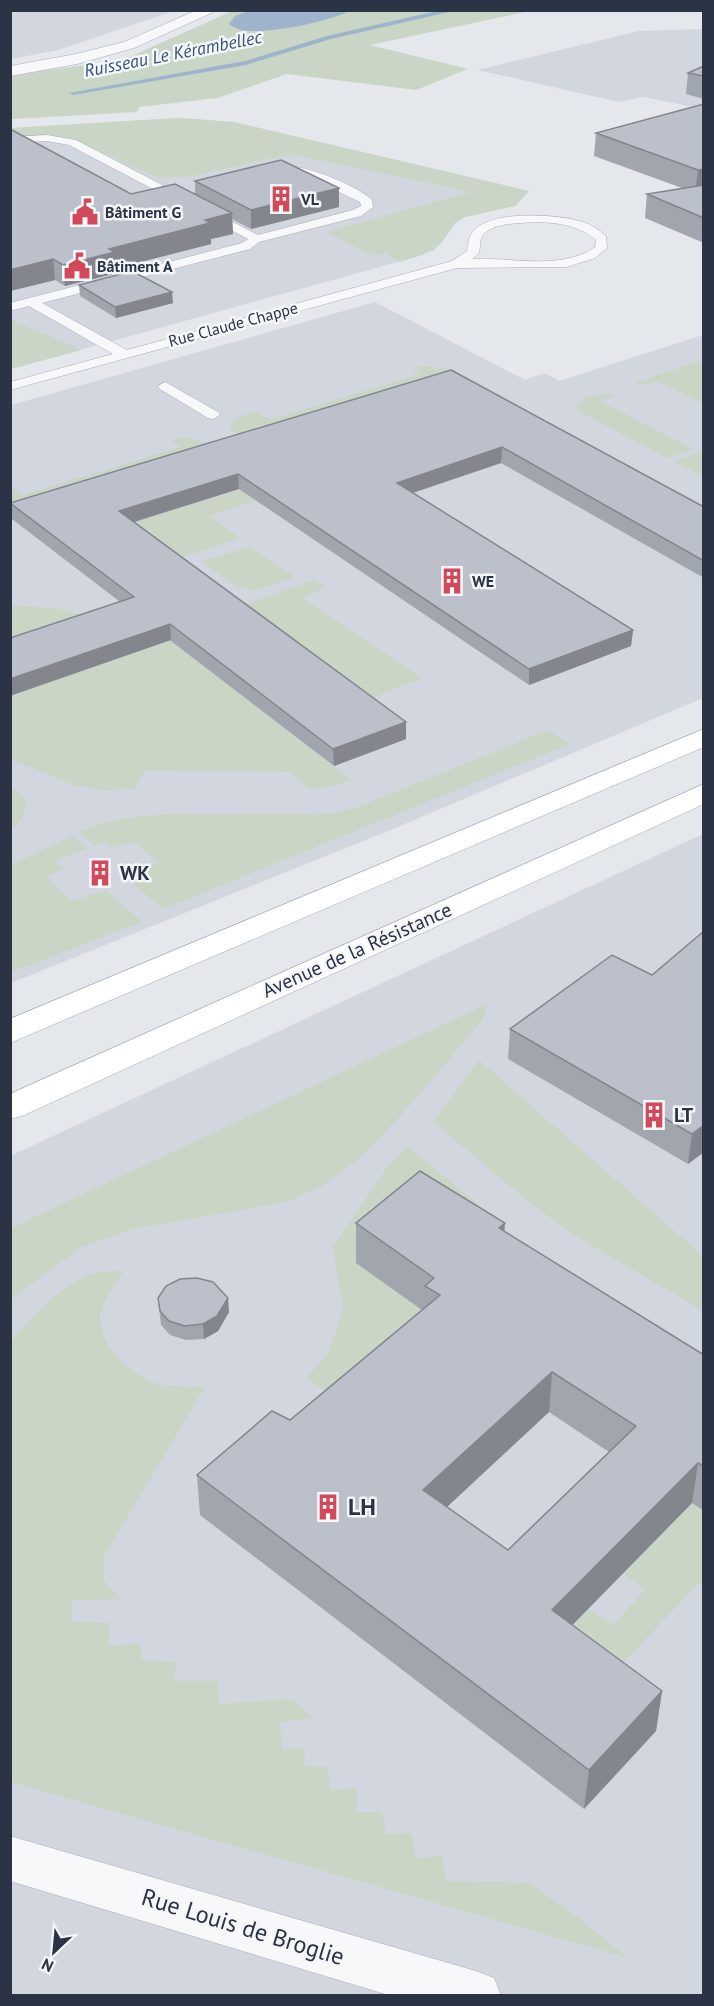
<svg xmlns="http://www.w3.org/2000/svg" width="714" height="2006" font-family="'PT Sans',sans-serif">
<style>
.built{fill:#d2d6de}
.green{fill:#c9d6c5}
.water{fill:#9fb4cc}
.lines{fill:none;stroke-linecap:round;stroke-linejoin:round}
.stream{fill:#9fb4cc;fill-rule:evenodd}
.service-casing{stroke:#a9aeb7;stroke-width:1}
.minor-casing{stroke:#a9aeb7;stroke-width:1}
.tertiary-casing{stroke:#a9aeb7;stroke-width:1}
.primary-casing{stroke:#a3abb8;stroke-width:1}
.service{fill:#f7f8fa;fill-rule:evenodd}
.minor{fill:#f7f8fa;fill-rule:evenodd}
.tertiary{fill:#f7f8fa;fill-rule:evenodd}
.primary{fill:#fff;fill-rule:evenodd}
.wall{fill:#a1a5ae;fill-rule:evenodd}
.shaded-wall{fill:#83868d}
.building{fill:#bbc0ca;stroke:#83868d;stroke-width:1.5;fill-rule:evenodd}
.labels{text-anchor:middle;stroke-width:5;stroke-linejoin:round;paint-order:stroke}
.far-poi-label{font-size:16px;font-weight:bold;fill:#2b3445;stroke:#f4f6f9;text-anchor:start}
.far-street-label{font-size:16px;fill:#2b3445;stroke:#f4f6f9}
.far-water-label{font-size:18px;font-style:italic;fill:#34527a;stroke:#f4f6f9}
.poi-label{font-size:20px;font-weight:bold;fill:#2b3445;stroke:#f4f6f9;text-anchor:start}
.street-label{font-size:20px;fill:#2b3445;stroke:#f4f6f9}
.near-poi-label{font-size:24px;font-weight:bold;fill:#2b3445;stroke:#f4f6f9;text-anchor:start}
.near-street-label{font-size:24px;fill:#2b3445;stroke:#f4f6f9}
</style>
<rect width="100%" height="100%" fill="#e4e7ec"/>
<!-- built -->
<g class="built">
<path d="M11,10H174V11L58,50L11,59Z"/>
<path d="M703,29V109L643,97L619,102L478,70L638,31Z"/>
<path d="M179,118L234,122L529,191L515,206L465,217L455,223L442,242L423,255L11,369V128Z"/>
<path d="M375,302L525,380L544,373L559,381L703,335V698L388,831L11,983V405Z"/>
<path d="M703,834V1995H11L10,1156Z"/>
</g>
<!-- green -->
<g class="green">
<path d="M232,11H530L370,45L468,69L416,90L287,74L217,98L139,107L137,112L11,119V75L123,60Z"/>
<path d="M179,118L234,122L529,191L515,206L465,217L455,223L442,242L434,250L401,262L385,253L373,256L326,232L471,192L291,154L188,177H157L74,140L55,136L11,137V128Z"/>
<path d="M11,320L81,350L11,369Z"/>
<path d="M703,360V403L657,381L637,386L636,383L640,381Z"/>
<path d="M423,366L451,369L480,384L252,444L230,429L233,419L255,411L269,420L420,374L412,369Z"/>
<path d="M603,393L616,395L600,401L693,449L668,458L580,412L576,407L585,398Z"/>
<path d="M184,437L202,442L224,453L10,518V486L23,495L180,447L172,440Z"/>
<path d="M703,451V476L675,462Z"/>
<path d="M283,476L300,486L209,516L240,538L168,562L120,527Z"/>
<path d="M249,547L295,577L253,591L245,587L239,589L201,562Z"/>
<path d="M314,580L326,587L302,598L422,678L358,703L232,609Z"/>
<path d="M15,606L56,608L101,620L11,651L10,607Z"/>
<path d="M162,634L351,780L326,788L308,789L291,772L144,771L135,789L103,790L72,785L11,759L10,696Z"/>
<path d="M548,730L570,744L163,909L129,880L145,874L142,870L159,863L133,842L112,848L105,842L94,846L79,832C122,813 167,814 214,814C254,814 295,815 335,813L358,807Z"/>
<path d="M11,787L25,799C27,814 21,821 11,830Z"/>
<path d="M72,836L88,848L56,861L64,869L45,876L72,901L106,890L142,922L11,972V865Z"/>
<path d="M485,1005L486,1011L480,1023L407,1109L360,1158L322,1186L287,1202L132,1229L82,1247L11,1299V1228Z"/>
<path d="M479,1060L703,1256V1311L574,1235L529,1202L433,1122Z"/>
<path d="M407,1146L496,1219L433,1318L353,1406L306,1379L329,1352L343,1309L333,1247L386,1169Z"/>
<path d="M124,1270C117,1282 99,1306 100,1320C100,1348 137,1381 164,1385C177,1387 192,1387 205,1387L104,1556L103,1579L120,1599L72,1600L71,1621L109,1623V1646L140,1643L142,1660L176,1662L174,1681H218L219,1704L292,1699L314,1718L280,1722L282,1749L305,1748L304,1767H328L331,1790L356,1788L357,1812H382L386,1834L412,1833L415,1858L443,1856L445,1881L529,1883L579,1918L628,1958L11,1782V1342C31,1316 56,1291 86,1276C96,1271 112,1272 124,1270Z"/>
<path d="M692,1503L703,1511V1586L699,1583L599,1688L548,1650L589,1609L613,1625L645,1590L623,1574Z"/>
</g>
<!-- water -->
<path class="water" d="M251,10H350V11C327,22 266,35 241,30C237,29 232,26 229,24L235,16Z"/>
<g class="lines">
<!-- stream -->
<path class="stream" d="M441,10H458L331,39L246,65L73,95L69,93L245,61L327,36Z"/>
<!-- service casing -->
<g class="service-casing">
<g id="service">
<path d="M47,135L76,140L258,235L353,210L361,206L360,202L305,176L269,170V166C294,160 354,183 372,200L373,207L361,216L259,242L250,249L42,303L127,350L452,261L467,251C468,245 468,239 472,233C488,209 559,214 583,222C592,225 599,230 606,236L607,248L595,258L567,267L457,268L10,390V382L113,354L29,306L10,311V303L242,243L248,239L69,145L47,141L10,143V137ZM520,223C546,221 575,222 596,240L595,247C561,271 512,257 472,259L479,253C480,248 480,243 481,239C486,225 509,224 520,223Z"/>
<path d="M165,382L218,412L220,415L213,419L208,418L160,389L158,386Z"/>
</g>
</g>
<!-- minor casing -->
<g class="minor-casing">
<path id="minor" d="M197,10H218L134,48L77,64L10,76V66L76,54L124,42Z"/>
</g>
<!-- tertiary casing -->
<g class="tertiary-casing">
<path id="tertiary" d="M10,1836L476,1971L494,1978L501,1996H392L10,1881Z"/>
</g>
<!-- primary casing -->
<g class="primary-casing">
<g id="primary">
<path d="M704,729V747L10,1043V1019Z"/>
<path d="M704,784V804L22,1116L10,1119V1094Z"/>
</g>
</g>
<!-- service -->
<use href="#service" class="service"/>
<!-- minor -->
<use href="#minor" class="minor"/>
<!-- tertiary -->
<use href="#tertiary" class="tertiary"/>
<!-- primary -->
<use href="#primary" class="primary"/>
</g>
<!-- wall -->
<g class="wall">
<path d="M704,66V99L686,94L688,73Z"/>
<path d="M704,104V243L645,218L647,194L682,188L594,156L596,133Z"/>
<path d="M10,129L131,194H195V181L339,207L251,229L232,219L233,234L211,239V244L117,268V273L65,286L55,280L10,291Z"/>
<path d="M79,285L173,303L116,318L80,296Z"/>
<path d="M451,370L704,507V578L501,463L413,493L633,630L631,646L529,685L239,489L135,522L406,722V739L334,766L12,519L10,503Z"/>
<path d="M704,931V1152L688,1164L508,1059L510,1029L652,975Z"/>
<path d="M356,1223L504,1232L704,1355V1511L692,1503L572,1625L662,1691L656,1731L584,1809L200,1515L197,1475L290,1420L422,1310L356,1263ZM549,1412L609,1452L508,1550L447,1507Z"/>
<path d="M158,1298L229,1312L218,1331L204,1339L186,1340L170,1335L161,1325Z"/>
</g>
<!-- shaded-wall -->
<g class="shaded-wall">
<path d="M704,169V192L695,193L698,170Z"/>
<path d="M339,188V207L251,229V210Z"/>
<path d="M232,213L233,234L211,239V244L117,268V273L65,286L63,265L109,249L205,220Z"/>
<path d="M53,259L55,280L10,291V270Z"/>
<path d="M172,292L173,303L116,318L115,307Z"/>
<path d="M502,447L501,463L397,498V483Z"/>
<path d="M238,474L239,489L120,526L119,511Z"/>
<path d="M170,624L171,640L10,696V679Z"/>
<path d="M633,630L631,646L529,685V669Z"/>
<path d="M406,722V739L334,766L333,749Z"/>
<path d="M704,1125V1152L688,1164L692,1134Z"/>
<path d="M505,1223L502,1263L499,1228Z"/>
<path d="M228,1298L229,1312L218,1331L204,1339L203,1324Z"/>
<path d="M552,1372L549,1412L421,1531L423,1490Z"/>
<path d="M698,1463L692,1503L548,1650L552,1610Z"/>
<path d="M662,1691L656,1731L584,1809L589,1770Z"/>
</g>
<!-- building -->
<g class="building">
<path d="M704,66V76L688,73Z"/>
<path d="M704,104V169L698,170L596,133Z"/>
<path d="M10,129L131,194L175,184L232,213L205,220L210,223L109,249L115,252L63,265L53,259L10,270Z"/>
<path d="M281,160L339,188L251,210L195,181Z"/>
<path d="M704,185V218L647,194Z"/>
<path d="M132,271L172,292L115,307L79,285Z"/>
<path d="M451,370L704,507V561L502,447L397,483L633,630L529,669L238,474L119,511L406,722L333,749L170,624L10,679V638L134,597L10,503Z"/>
<path d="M704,931V1125L692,1134L510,1029L612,955L652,975Z"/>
<path d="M420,1171L505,1223L499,1228L704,1355V1466L698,1463L552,1610L662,1691L589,1770L197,1475L272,1411L290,1420L440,1295L425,1286L434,1278L356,1223ZM552,1372L636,1426L508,1550L423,1490Z"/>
<path d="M197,1278L213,1282L228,1298L217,1316L203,1324L185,1326L169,1321L160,1311L158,1298L166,1286L180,1279Z"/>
</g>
<!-- icons -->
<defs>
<g id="building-bare" transform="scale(2.07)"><path d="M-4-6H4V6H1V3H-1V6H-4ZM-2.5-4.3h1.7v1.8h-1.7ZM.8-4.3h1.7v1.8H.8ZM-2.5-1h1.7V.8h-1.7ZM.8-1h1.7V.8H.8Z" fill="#d1495b" stroke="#f4f6f9" stroke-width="2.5" paint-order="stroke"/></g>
<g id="civic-bare" transform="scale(2.07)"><path d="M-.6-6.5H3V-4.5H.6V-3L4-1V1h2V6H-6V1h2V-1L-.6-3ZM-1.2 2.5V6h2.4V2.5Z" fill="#d1495b" stroke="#f4f6f9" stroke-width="2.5" paint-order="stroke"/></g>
</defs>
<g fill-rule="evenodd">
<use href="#building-bare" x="281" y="199"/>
<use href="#civic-bare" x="85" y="212"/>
<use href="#civic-bare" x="77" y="266"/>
<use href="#building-bare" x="452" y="581"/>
<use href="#building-bare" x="100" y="873"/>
<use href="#building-bare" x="654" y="1115"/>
<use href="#building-bare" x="328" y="1507"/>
</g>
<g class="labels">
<!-- far-poi labels -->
<g class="far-poi-label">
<text x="301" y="205">VL</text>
<text x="105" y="218">Bâtiment G</text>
<text x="97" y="272">Bâtiment A</text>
<text x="472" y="587">WE</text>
</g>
<!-- far-street labels -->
<g class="far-street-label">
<text transform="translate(233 324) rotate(-15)" y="6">Rue Claude Chappe</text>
</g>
<!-- far-water labels -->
<g class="far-water-label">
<text transform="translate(173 54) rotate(-11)" y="6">Ruisseau Le Kérambellec</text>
</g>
<!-- poi labels -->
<g class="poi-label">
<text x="120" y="880">WK</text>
<text x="674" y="1122">LT</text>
</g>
<!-- street labels -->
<g class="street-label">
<text transform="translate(357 950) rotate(-24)" y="7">Avenue de la Résistance</text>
</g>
<!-- near-poi labels -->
<g class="near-poi-label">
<text x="348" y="1515">LH</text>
</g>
<!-- near-street labels -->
<g class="near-street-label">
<text transform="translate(243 1927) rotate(17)" y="8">Rue Louis de Broglie</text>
</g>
</g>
<!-- border -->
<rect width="714" height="2006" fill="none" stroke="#2b3445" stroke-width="24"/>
<!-- north arrow -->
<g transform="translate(54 1952) rotate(206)" stroke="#f4f6f9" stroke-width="4.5" paint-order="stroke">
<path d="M0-4.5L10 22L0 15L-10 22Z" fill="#2b3445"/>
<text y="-9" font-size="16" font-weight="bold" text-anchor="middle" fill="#2b3445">N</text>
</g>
</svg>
